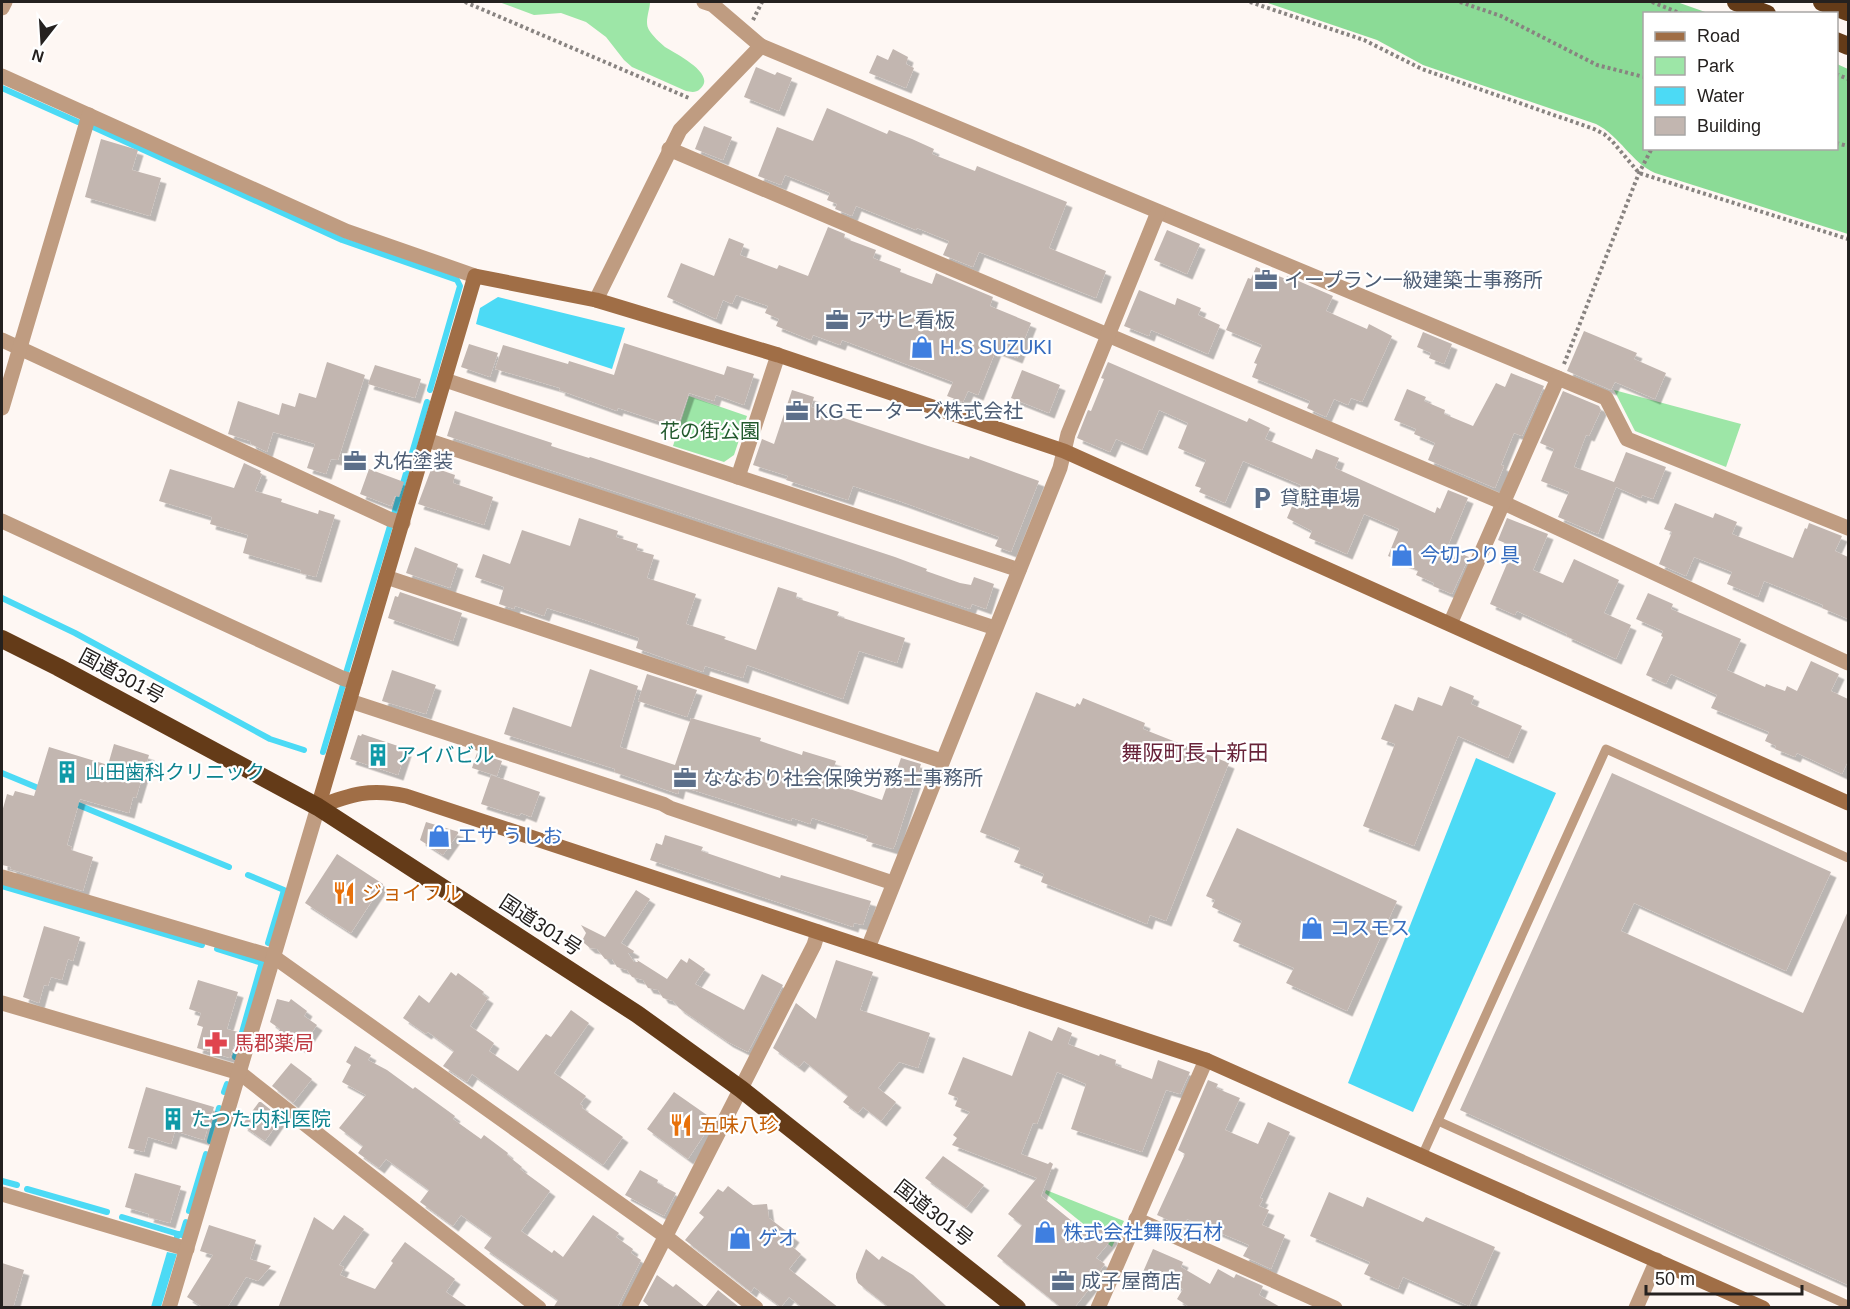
<svg xmlns="http://www.w3.org/2000/svg" width="1850" height="1309" font-family="Helvetica,'Noto Sans JP',sans-serif">
<style>
.green{fill:#9de6a7}
.forest{fill:#8bdb96}
.water{fill:#4cdaf5}
.lines{fill:none;stroke-linecap:round;stroke-linejoin:round}
.stream{stroke:#4cdaf5;stroke-width:6}
.building{fill:#c2b6b0;filter:url(#shadow)}
.path{stroke:#888380;stroke-width:4;stroke-dasharray:3 3;stroke-linecap:butt}
.lane{stroke:#bf9c81;stroke-width:9}
.street{stroke:#bf9c81;stroke-width:15}
.secondary{stroke:#a06e46;stroke-width:15}
.highway{stroke:#643b18;stroke-width:18}
.labels{text-anchor:middle;stroke-width:4.5;stroke-linejoin:round;paint-order:stroke}
.service-label{font-size:20px;fill:#4e5e75;stroke:#fff;text-anchor:start}
.shop-label{font-size:20px;fill:#366cbe;stroke:#fff;text-anchor:start}
.park-label{font-size:20px;fill:#235a2e;stroke:#fff}
.street-label{font-size:20px;fill:#25211f;stroke:#fff}
.culture-label{font-size:20px;fill:#0d838f;stroke:#fff;text-anchor:start}
.food-label{font-size:20px;fill:#c56008;stroke:#fff;text-anchor:start}
.health-label{font-size:20px;fill:#be3a42;stroke:#fff;text-anchor:start}
.neighbourhood-label{font-size:21px;fill:#672339;stroke:#fff}
</style>
<defs>
<filter id="shadow"><feDropShadow dx="5.5" dy="5.5" stdDeviation="0" flood-color="#0004"/></filter>
</defs>
<rect width="100%" height="100%" fill="#fef7f3"/>
<!-- green -->
<g class="green">
<path d="M499,2H650C650,10 644,22 649,30C652,35 660,43 665,47C674,53 718,74 700,89C696,93 691,92 686,91L632,67L624,60L606,37L586,22L561,13L534,15Z"/>
<path d="M1614,390L1741,424L1726,467L1635,431Z"/>
<path d="M689,396L747,416L734,455L724,462L673,446Z"/>
<path d="M1046,1190L1124,1221L1112,1247L1045,1193Z"/>
</g>
<!-- forest -->
<path class="forest" d="M1265,2H1677L1708,13L1644,14V148H1836L1837,64L1848,69V234L1655,173C1631,162 1620,136 1596,124L1423,65L1377,40Z"/>
<!-- water -->
<g class="water">
<path d="M498,297L625,328L612,369L476,324L480,308Z"/>
<path d="M1476,758L1556,793L1413,1112L1348,1083Z"/>
<path d="M167,1252L177,1254L161,1307H151Z"/>
</g>
<g class="lines">
<!-- stream -->
<g class="stream">
<path d="M2,88L78,122"/>
<path d="M93,127L342,240L457,280L460,286L430,390"/>
<path d="M394,514L427,402"/>
<path d="M2,598L75,633L270,739L304,750"/>
<path d="M346,673L390,526"/>
<path d="M323,752L343,685"/>
<path d="M2,773L43,790"/>
<path d="M71,802L229,867"/>
<path d="M248,875L284,890L268,943"/>
<path d="M2,886L202,945"/>
<path d="M217,949L262,963"/>
<path d="M235,1057L262,962"/>
<path d="M224,1092L227,1084"/>
<path d="M210,1141L219,1108"/>
<path d="M2,1181L17,1185"/>
<path d="M27,1189L107,1212"/>
<path d="M189,1211L206,1154"/>
<path d="M122,1217L178,1234"/>
<path d="M177,1237L178,1234L182,1235L186,1222"/>
</g>
</g>
<!-- building -->
<g class="building">
<path d="M893,49L908,57L906,64L914,68L906,88L869,73L877,55L888,60Z"/>
<path d="M756,67L775,75L777,72L792,78L779,111L744,97Z"/>
<path d="M827,108L887,134L889,130L912,139L934,149L932,154L975,171L977,166L1067,202L1049,248L1106,271L1096,298L979,252L973,267L943,255L949,241L917,228L916,230L856,206L852,216L835,209L837,204L827,200L830,193L785,175L781,185L758,176L777,127L813,141Z"/>
<path d="M704,126L732,137L723,160L695,149Z"/>
<path d="M101,139L138,150L132,170L161,178L150,216L85,197Z"/>
<path d="M828,227L845,234L844,238L876,250L873,258L901,269L900,272L932,284L936,273L993,297L990,306L1031,323L1017,358L996,350L978,395L968,391L963,402L947,396L953,382L842,340L840,345L813,335L811,340L776,326L779,319L765,313L768,306L736,295L732,304L723,300L716,319L667,297L681,263L714,276L729,238L744,244L740,255L777,269L779,265L808,276Z"/>
<path d="M1167,230L1200,244L1187,274L1154,260Z"/>
<path d="M1256,267L1286,279L1287,276L1333,296L1326,311L1367,329L1369,324L1392,336L1362,402L1351,398L1348,405L1334,399L1326,417L1307,408L1310,401L1252,377L1257,364L1254,363L1262,345L1226,330L1248,278L1251,279Z"/>
<path d="M1139,290L1175,305L1177,298L1201,308L1198,315L1220,325L1208,354L1151,330L1149,336L1124,326Z"/>
<path d="M1584,331L1637,353L1634,359L1666,373L1655,399L1615,382L1611,390L1567,371Z"/>
<path d="M1423,332L1452,344L1444,364L1429,358L1431,353L1417,347Z"/>
<path d="M624,343L724,375L727,366L754,374L744,405L716,395L714,401L689,393L678,425L665,421L664,423L618,408L617,411L559,390L560,388L495,369L503,345L568,364L569,361L614,375Z"/>
<path d="M469,344L498,353L490,377L461,367Z"/>
<path d="M327,362L365,375L338,460L331,459L326,474L307,468L315,444L273,432L267,452L251,444L250,441L228,434L238,401L279,415L282,403L295,407L299,393L316,398Z"/>
<path d="M1108,362L1247,422L1249,418L1270,428L1265,439L1312,459L1316,449L1339,458L1335,468L1435,513L1437,507L1440,509L1448,490L1468,498L1447,548L1469,557L1452,594L1433,586L1434,583L1416,575L1418,571L1412,568L1413,566L1388,556L1399,529L1364,514L1347,554L1309,538L1312,531L1287,518L1301,485L1243,461L1225,503L1199,492L1201,488L1195,486L1206,460L1178,448L1188,423L1159,410L1142,450L1116,439L1110,452L1077,438L1088,410L1091,411L1104,379L1101,378Z"/>
<path d="M375,365L421,379L415,398L368,384Z"/>
<path d="M1022,370L1060,385L1049,413L1011,398Z"/>
<path d="M1511,373L1544,386L1522,436L1514,433L1501,465L1504,466L1495,488L1428,460L1435,443L1414,434L1416,429L1394,420L1407,389L1426,397L1424,401L1445,410L1444,414L1473,426L1496,383L1505,387Z"/>
<path d="M792,390L814,397L811,407L928,446L969,459L970,456L1039,481L1011,552L995,546L999,537L902,502L853,486L848,500L786,480L788,476L753,465L762,439L774,444Z"/>
<path d="M1563,391L1599,406L1601,410L1589,436L1586,435L1574,467L1614,482L1626,452L1666,467L1653,499L1642,495L1641,498L1616,487L1598,534L1558,517L1569,492L1541,481L1554,449L1540,443Z"/>
<path d="M455,411L552,443L551,446L589,458L590,457L895,557L927,569L926,571L960,583L971,585L974,577L994,584L986,609L972,604L970,609L447,436Z"/>
<path d="M244,463L261,471L260,473L262,474L255,491L282,499L281,502L318,514L319,510L335,515L316,577L300,573L301,570L243,553L248,535L210,524L212,517L159,501L170,469L234,488Z"/>
<path d="M432,467L455,475L453,483L493,497L484,525L418,504Z"/>
<path d="M369,469L404,482L399,497L395,496L391,506L360,494Z"/>
<path d="M1675,503L1713,518L1715,513L1737,522L1732,534L1793,558L1805,528L1807,529L1809,523L1842,536L1835,551L1848,557V619L1822,608L1823,605L1764,581L1758,597L1727,584L1732,572L1694,557L1686,576L1659,564L1672,532L1664,529Z"/>
<path d="M579,518L618,531L616,537L638,544L636,550L654,555L647,578L696,594L686,624L726,637L724,639L756,650L778,587L797,593L796,598L839,612L837,616L905,638L897,663L859,651L843,699L747,665L743,678L705,666L703,672L636,648L639,638L582,619L547,608L544,616L515,606L514,609L499,604L504,587L475,577L483,554L510,564L522,530L570,546Z"/>
<path d="M1507,518L1548,534L1533,570L1563,583L1574,559L1619,580L1604,613L1631,625L1616,659L1566,636L1567,634L1517,611L1515,615L1490,604L1514,547L1498,540Z"/>
<path d="M415,547L458,564L450,588L406,573Z"/>
<path d="M400,592L462,613L453,641L388,618L395,596L398,597Z"/>
<path d="M1648,593L1673,604L1671,609L1741,639L1727,670L1765,687L1766,684L1785,691L1787,686L1797,691L1811,661L1839,674L1831,691L1848,699V761L1842,774L1797,753L1795,757L1775,749L1776,746L1765,741L1769,732L1711,708L1717,695L1671,674L1666,684L1646,675L1663,637L1661,636L1663,631L1636,619Z"/>
<path d="M590,669L638,686L620,747L675,765L691,718L761,738L760,741L802,755L803,751L836,761L829,782L882,800L888,783L892,784L901,758L921,764L895,845L893,849L866,841L868,836L812,818L810,824L792,818L791,821L680,786L678,794L614,772L615,769L504,734L513,707L571,727Z"/>
<path d="M392,670L436,685L426,714L382,701Z"/>
<path d="M647,674L697,690L687,717L638,701Z"/>
<path d="M1450,686L1474,696L1471,704L1522,726L1508,758L1458,736L1414,846L1363,826L1395,744L1381,739L1395,704L1413,711L1418,697L1442,706Z"/>
<path d="M1036,692L1075,707L1077,703L1080,705L1083,698L1145,723L1143,729L1229,763L1166,921L1150,915L1147,924L1041,882L1044,874L1014,862L1020,848L980,832Z"/>
<path d="M362,734L404,748L403,750L406,751L398,775L350,759L358,735L361,736Z"/>
<path d="M114,744L149,755L136,798L133,797L129,813L80,799L67,845L72,847L71,850L93,857L83,891L10,869L11,867L2,865V812L7,794L13,796L15,791L34,796L49,747L108,765Z"/>
<path d="M477,753L502,761L497,776L472,768Z"/>
<path d="M1612,773L1831,872L1786,971L1634,903L1621,931L1803,1013L1848,911V1285L1460,1110Z"/>
<path d="M491,775L540,792L531,817L521,813L519,816L481,804Z"/>
<path d="M426,822L459,832L443,855L420,840Z"/>
<path d="M1237,828L1397,901L1347,1011L1286,983L1294,968L1233,941L1242,921L1212,907L1215,900L1206,896Z"/>
<path d="M665,835L703,847L701,851L780,878L781,875L871,901L863,925L854,923L853,927L650,860L656,843L662,845Z"/>
<path d="M337,854L383,884L351,933L305,903Z"/>
<path d="M636,890L650,899L621,943L634,951L633,953H628L634,962H638L637,960L667,979L681,959L687,963L689,958L705,969L695,984L744,1010L762,974L783,985L748,1052L728,1042L679,1008L673,1001L663,998L658,990L648,988L643,980L632,977L627,970L617,967L612,959H605L597,949L590,948L584,943L583,939L586,933L581,925L605,937Z"/>
<path d="M44,926L80,937L73,961L68,959L62,980L51,977L48,986L44,985L39,1003L23,997Z"/>
<path d="M836,960L873,972L860,1010L930,1033L918,1068L899,1062L878,1088L896,1102L881,1121L863,1107L858,1113L843,1102L848,1096L804,1061L799,1067L773,1048L796,1003L816,1019Z"/>
<path d="M451,972L456,976L458,973L484,992L482,994L488,998L470,1026L494,1043L489,1051L518,1071L546,1034L551,1037L571,1010L589,1023L554,1073L586,1096L580,1104L583,1106L582,1108L623,1137L603,1165L472,1074L467,1082L443,1066L454,1051L428,1032L426,1034L403,1018L419,995L429,1003Z"/>
<path d="M198,980L238,992L227,1029L238,1032L230,1058L197,1048L203,1027L197,1025L201,1013L189,1009Z"/>
<path d="M277,999L289,1002L291,999L307,1011L304,1016L317,1025L301,1048L278,1032L280,1029L270,1022Z"/>
<path d="M1058,1027L1072,1033L1068,1044L1099,1056L1100,1054L1116,1060L1115,1065L1152,1079L1158,1060L1190,1072L1180,1094L1166,1090L1142,1152L1071,1129L1086,1084L1057,1072L1037,1124L1033,1123L1021,1154L1048,1164L1050,1162L1053,1164L1041,1196L1078,1226L1080,1223L1090,1231L1096,1224L1113,1238L1096,1258L1105,1264L1095,1277L1097,1279L1074,1308H1062L997,1256L1022,1225L1008,1214L1037,1178L952,1145L957,1138L953,1135L970,1112L955,1106L958,1098L948,1094L963,1057L1012,1076L1029,1031L1052,1041Z"/>
<path d="M355,1046L371,1055L368,1060L387,1070L413,1089L415,1087L455,1116L453,1119L481,1139L484,1135L508,1153L507,1155L522,1167L520,1169L550,1191L521,1231L552,1253L554,1250L563,1257L593,1215L619,1233L616,1237L633,1249L631,1253L641,1260L617,1308H553L558,1300L484,1248L492,1237L461,1215L453,1226L420,1202L429,1190L386,1159L379,1168L358,1153L363,1146L339,1128L366,1095L342,1082L351,1065L346,1062Z"/>
<path d="M291,1063L312,1079L293,1103L272,1086Z"/>
<path d="M1208,1080L1218,1084L1216,1088L1240,1098L1225,1130L1258,1144L1268,1122L1290,1132L1260,1198L1263,1199L1259,1206L1269,1210L1262,1225L1285,1235L1271,1269L1243,1256L1249,1245L1187,1219L1184,1227L1157,1215L1185,1154L1178,1150Z"/>
<path d="M146,1087L214,1107L204,1140L175,1131L171,1144L148,1137L144,1152L128,1148Z"/>
<path d="M674,1092L714,1120L688,1159L647,1129Z"/>
<path d="M259,1102H261L281,1118L265,1141L242,1125Z"/>
<path d="M943,1156L984,1185L966,1208L925,1178Z"/>
<path d="M640,1170L658,1180L657,1183L676,1193L664,1216L625,1195Z"/>
<path d="M135,1173L181,1186L170,1223L148,1217L149,1214L125,1207Z"/>
<path d="M728,1186L753,1205L767,1204L769,1218L794,1237L789,1244L801,1254L789,1269L839,1308H803L789,1297L781,1307L754,1287L751,1292L685,1240L704,1217L699,1213L718,1189L723,1192Z"/>
<path d="M1329,1192L1363,1207L1367,1197L1423,1222L1426,1217L1495,1247L1469,1306L1403,1277L1398,1289L1364,1274L1370,1262L1310,1236Z"/>
<path d="M344,1215L364,1229L339,1265L344,1267L340,1275L375,1289L393,1263L391,1261L405,1242L455,1279L446,1292L469,1308H278L314,1217L333,1230Z"/>
<path d="M209,1225L256,1240L250,1259L271,1266L258,1281L246,1277L227,1308H204L187,1297L213,1255L200,1251Z"/>
<path d="M866,1249L879,1260L882,1256L913,1275L948,1308H890L858,1283L856,1278V1274Z"/>
<path d="M1153,1249L1183,1262L1181,1267L1210,1284L1218,1269L1234,1278L1236,1274L1263,1286L1259,1295L1282,1308H1191L1177,1299L1183,1289L1143,1272Z"/>
<path d="M2,1263L24,1270L13,1308H2Z"/>
<path d="M657,1275L673,1287L676,1284L705,1307L718,1290L739,1307L651,1308L643,1301Z"/>
</g>
<g class="lines">
<!-- path -->
<g class="path">
<path d="M465,2L689,98"/>
<path d="M1250,2L1364,40L1422,69L1594,129L1604,134L1612,141L1639,173L1848,239"/>
<path d="M1460,2L1501,16L1597,65L1644,77"/>
<path d="M1652,2L1682,14"/>
<path d="M1709,14V13"/>
<path d="M753,20L762,2"/>
<path d="M1836,74L1848,79"/>
<path d="M1836,143L1848,146"/>
<path d="M1564,364L1639,173L1652,148"/>
</g>
<!-- lane -->
<g class="lane">
<path d="M1438,1121L1848,1305"/>
<path d="M1422,1156L1606,749L1848,858"/>
</g>
<!-- street -->
<g class="street">
<path d="M2,8L5,2"/>
<path d="M761,46L1606,398L1627,439L1848,528"/>
<path d="M2,76L346,231L475,276"/>
<path d="M669,149L1504,503L1848,663"/>
<path d="M596,300L680,130L761,46L713,5L704,2"/>
<path d="M2,340L389,519L403,523"/>
<path d="M445,380L1019,570"/>
<path d="M2,408L89,115"/>
<path d="M427,440L995,628"/>
<path d="M738,477L778,355"/>
<path d="M2,521L342,678L355,682"/>
<path d="M386,577L942,761"/>
<path d="M1450,624L1558,378"/>
<path d="M350,701L663,804L670,808L893,883"/>
<path d="M2,877L274,957L665,1236L756,1308"/>
<path d="M868,948L1060,468L1068,434L1158,212"/>
<path d="M2,1003L240,1073L539,1308"/>
<path d="M2,1194L187,1249"/>
<path d="M1136,1219L1335,1308"/>
<path d="M169,1308L318,807"/>
<path d="M629,1308L814,945L818,932"/>
<path d="M1098,1308L1206,1060"/>
<path d="M1636,1308L1657,1260"/>
</g>
<!-- secondary -->
<g class="secondary">
<path d="M318,807L475,276L596,300L778,355L1064,451L1848,803"/>
<path d="M318,807C351,794 371,788 406,796L1206,1060L1763,1308"/>
</g>
<!-- highway -->
<g class="highway">
<path d="M1736,2L1767,14"/>
<path d="M1822,2L1848,12"/>
<path d="M1836,41L1848,46"/>
<path d="M2,639L58,667L318,807L637,1014L741,1089L1017,1308"/>
</g>
</g>
<!-- icons -->
<defs>
<g id="office-bare" transform="scale(1.8)"><path d="M-6-3h4V-5.5h4V-3h4V5H-6ZM-1-4.5V-3h2v-1.5ZM-6 0V1H6V0Z" fill="#5c6f8a" stroke="#fff" stroke-width="2.5" paint-order="stroke"/></g>
<g id="shop-bare" transform="scale(1.8)"><path d="M-5-2.5h2.3a2.7 3.5 0 0 1 5.4 0H5L5.5 6h-11ZM-1.5-2.5h3a1.5 2.3 0 0 0-3 0Z" fill="#3f7fe0" stroke="#fff" stroke-width="2.5" paint-order="stroke"/></g>
<g id="parking-bare" transform="scale(1.8)"><path d="M-3.5-5.5H1a3.5 3.5 0 0 1 0 7H-1V5.5H-3.5ZM-1-3.4V-.6H.8a1.4 1.4 0 0 0 0-2.8Z" fill="#5c6f8a" stroke="#fff" stroke-width="2.5" paint-order="stroke"/></g>
<g id="building-bare" transform="scale(1.8)"><path d="M-4-6H4V6H1V3H-1V6H-4ZM-2.5-4.3h1.7v1.8h-1.7ZM.8-4.3h1.7v1.8H.8ZM-2.5-1h1.7V.8h-1.7ZM.8-1h1.7V.8H.8Z" fill="#0f9aa8" stroke="#fff" stroke-width="2.5" paint-order="stroke"/></g>
<g id="restaurant-bare" transform="scale(1.8)"><path d="M-5-6h1v4h1v-4h1v4h1v-4h1v5L-1.5 .5V6h-2V.5L-5-1ZM5-6V6H3V1.5H1.5Q1.5-4 5-6Z" fill="#e8710a" stroke="#fff" stroke-width="2.5" paint-order="stroke"/></g>
<g id="pharmacy-bare" transform="scale(1.8)"><path d="M-2-6h4v4h4v4h-4v4h-4v-4h-4v-4h4Z" fill="#e0444e" stroke="#fff" stroke-width="2.5" paint-order="stroke"/></g>
</defs>
<g fill-rule="evenodd">
<use href="#office-bare" x="1266" y="280"/>
<use href="#office-bare" x="837" y="320"/>
<use href="#shop-bare" x="922" y="347"/>
<use href="#office-bare" x="797" y="411"/>
<use href="#office-bare" x="355" y="461"/>
<use href="#parking-bare" x="1262" y="498"/>
<use href="#shop-bare" x="1402" y="555"/>
<use href="#building-bare" x="378" y="755"/>
<use href="#building-bare" x="67" y="772"/>
<use href="#office-bare" x="685" y="778"/>
<use href="#shop-bare" x="439" y="836"/>
<use href="#restaurant-bare" x="344" y="893"/>
<use href="#shop-bare" x="1312" y="928"/>
<use href="#pharmacy-bare" x="216" y="1043"/>
<use href="#building-bare" x="173" y="1119"/>
<use href="#restaurant-bare" x="681" y="1125"/>
<use href="#shop-bare" x="1045" y="1232"/>
<use href="#shop-bare" x="740" y="1238"/>
<use href="#office-bare" x="1063" y="1281"/>
</g>
<g class="labels">
<!-- service labels -->
<g class="service-label">
<text x="1284" y="287">イープラン一級建築士事務所</text>
<text x="855" y="327">アサヒ看板</text>
<text x="815" y="418">KGモーターズ株式会社</text>
<text x="373" y="468">丸佑塗装</text>
<text x="1280" y="505">貸駐車場</text>
<text x="703" y="785">ななおり社会保険労務士事務所</text>
<text x="1081" y="1288">成子屋商店</text>
</g>
<!-- shop labels -->
<g class="shop-label">
<text x="940" y="354">H.S SUZUKI</text>
<text x="1420" y="562">今切つり具</text>
<text x="457" y="843">エサ うしお</text>
<text x="1330" y="935">コスモス</text>
<text x="1063" y="1239">株式会社舞阪石材</text>
<text x="758" y="1245">ゲオ</text>
</g>
<!-- park labels -->
<g class="park-label">
<text x="710" y="438">花の街公園</text>
</g>
<!-- street labels -->
<g class="street-label">
<text transform="translate(122 676) rotate(28)" y="7">国道301号</text>
<text transform="translate(541 925) rotate(33)" y="7">国道301号</text>
<text transform="translate(934 1213) rotate(38)" y="7">国道301号</text>
</g>
<!-- culture labels -->
<g class="culture-label">
<text x="396" y="762">アイバビル</text>
<text x="85" y="779">山田歯科クリニック</text>
<text x="191" y="1126">たつた内科医院</text>
</g>
<!-- food labels -->
<g class="food-label">
<text x="362" y="900">ジョイフル</text>
<text x="699" y="1132">五味八珍</text>
</g>
<!-- health labels -->
<g class="health-label">
<text x="234" y="1050">馬郡薬局</text>
</g>
<!-- neighbourhood labels -->
<g class="neighbourhood-label">
<text x="1195" y="760">舞阪町長十新田</text>
</g>
</g>
<!-- border -->
<rect width="1850" height="1309" fill="none" stroke="#25211f" stroke-width="6"/>
<!-- legend -->
<rect x="1643" y="12" width="195" height="138" fill="#ffffff" stroke="#a8a6a5" stroke-width="1.5"/>
<rect x="1655" y="32" width="30" height="9" fill="#a06e46" stroke="#a8a6a5" stroke-width="1.5"/>
<text x="1697" y="42" font-size="18" fill="#25211f">Road</text>
<rect x="1655" y="57" width="30" height="18" fill="#9de6a7" stroke="#a8a6a5" stroke-width="1.5"/>
<text x="1697" y="72" font-size="18" fill="#25211f">Park</text>
<rect x="1655" y="87" width="30" height="18" fill="#4cdaf5" stroke="#a8a6a5" stroke-width="1.5"/>
<text x="1697" y="102" font-size="18" fill="#25211f">Water</text>
<rect x="1655" y="117" width="30" height="18" fill="#c2b6b0" stroke="#a8a6a5" stroke-width="1.5"/>
<text x="1697" y="132" font-size="18" fill="#25211f">Building</text>
<!-- north arrow -->
<g transform="translate(42 42) rotate(197)" stroke="#ffffff" stroke-width="4.5" paint-order="stroke">
<path d="M0-4.5L10 22L0 15L-10 22Z" fill="#25211f"/>
<text y="-9" font-size="16" font-weight="bold" text-anchor="middle" fill="#25211f">N</text>
</g>
<!-- scale -->
<path d="M1646 1285v9h156v-9" fill="none" stroke="#25211f" stroke-width="3"/>
<text x="1655" y="1285" font-size="18" fill="#25211f" stroke="#ffffff" stroke-width="4.5" paint-order="stroke">50 m</text>
</svg>
